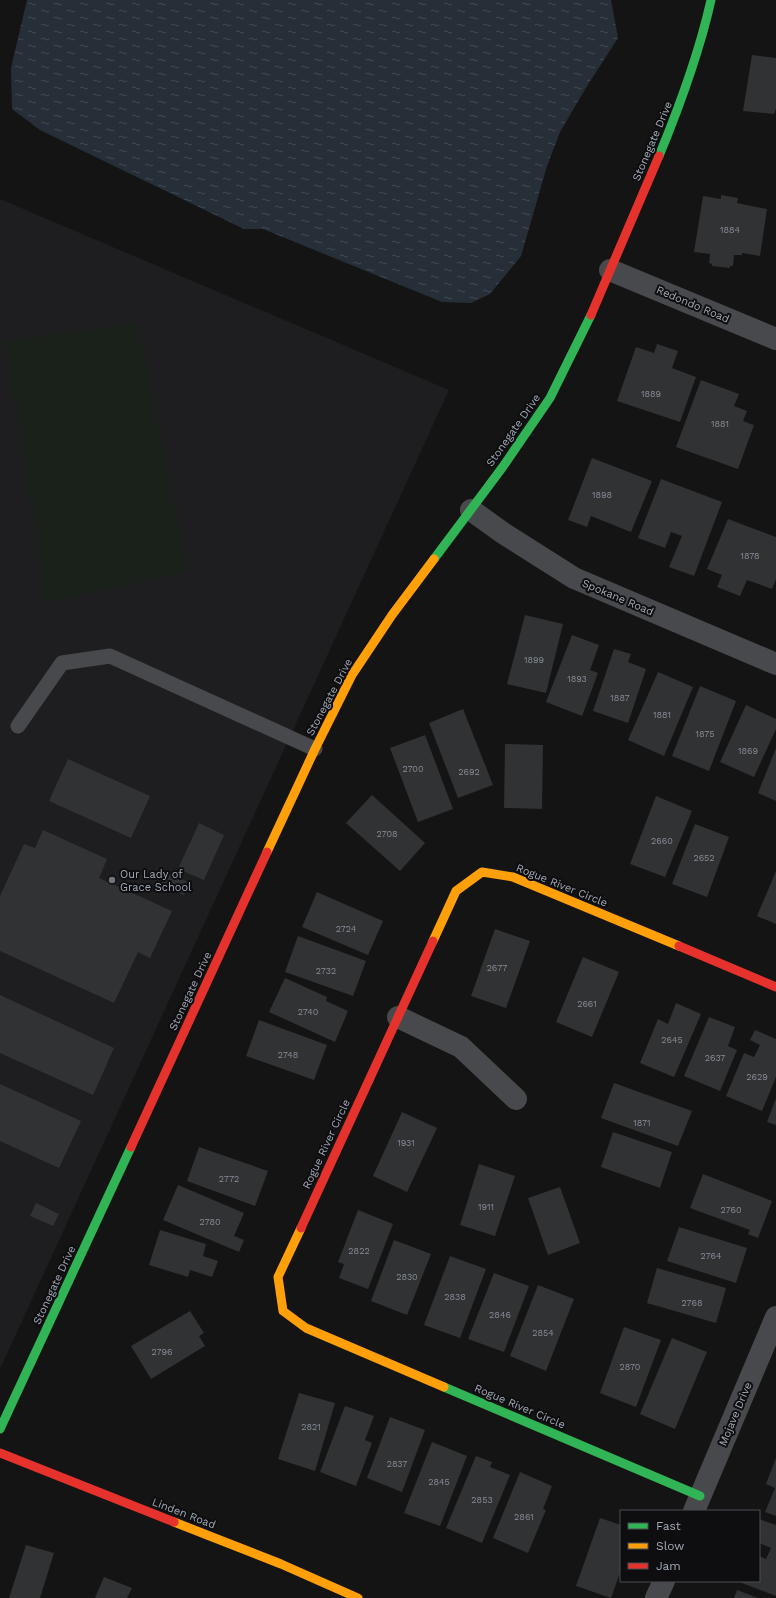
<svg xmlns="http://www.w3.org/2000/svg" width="776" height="1598" font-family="'Work Sans',sans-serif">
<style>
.built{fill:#1e1e20}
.garden{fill:#19211a}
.water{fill:url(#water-ripples)}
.building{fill:#313234}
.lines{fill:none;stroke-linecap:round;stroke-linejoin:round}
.lane{stroke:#47494d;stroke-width:15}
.street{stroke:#47494d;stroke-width:22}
.fast{stroke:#30b455;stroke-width:9}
.slow{stroke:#ff9f0a;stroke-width:9}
.jam{stroke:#e5322d;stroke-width:9}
.poi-dot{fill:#71767e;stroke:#0e0e10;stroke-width:1.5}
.labels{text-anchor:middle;stroke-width:4;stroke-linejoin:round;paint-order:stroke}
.number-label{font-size:9px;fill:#868c96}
.street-label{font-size:11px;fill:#a3aab7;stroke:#0e0e10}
.poi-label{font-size:11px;fill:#a3aab7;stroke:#0e0e10;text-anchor:start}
</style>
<defs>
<pattern id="water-ripples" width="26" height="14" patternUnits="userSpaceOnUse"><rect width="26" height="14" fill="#262f37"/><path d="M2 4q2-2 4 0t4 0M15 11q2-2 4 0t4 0" fill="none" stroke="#424a52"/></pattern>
</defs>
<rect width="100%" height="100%" fill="#141414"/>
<!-- built -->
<path class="built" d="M0,199L449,390L0,1369Z"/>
<!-- garden -->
<path class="garden" d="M138,322L188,572L46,602L5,342Z"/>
<!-- water -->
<path class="water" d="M27,0H611L618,38L587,86L560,132L547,166L521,256L490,294L471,303L442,302L263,229H244L40,130L12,109L11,68Z"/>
<!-- building -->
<g class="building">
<path d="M752,55L776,58V109L774,114L743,111Z"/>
<path d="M721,195L738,198L737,203L767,209L760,256L742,253V255H734L733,266H730V268L712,266V264L709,263L710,254L694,252L703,196L721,199Z"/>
<path d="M657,344L678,351L672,368L696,377L680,422L617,401L636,347L654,353Z"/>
<path d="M701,380L739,394L734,406L747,411L743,421L754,425L738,469L676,447Z"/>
<path d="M592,458L652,481L631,532L591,516L587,527L568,520Z"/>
<path d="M661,479L722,502L694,576L669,567L682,536L671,532L665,548L638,538Z"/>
<path d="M728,519L776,537V579L772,589L747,580L740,596L717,587L722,575L707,569Z"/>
<path d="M525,615L563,624L546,693L507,684Z"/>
<path d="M572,635L599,645L590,670L598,673L582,716L546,702Z"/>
<path d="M614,649L631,654L628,662L646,669L628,723L593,711Z"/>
<path d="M658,672L693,687L664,756L628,740Z"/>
<path d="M700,686L736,701L709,771L672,756Z"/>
<path d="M746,705L776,719V729L754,777L720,762Z"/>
<path d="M463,709L493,785L458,798L429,723Z"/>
<path d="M425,735L453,809L418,822L390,748Z"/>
<path d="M505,744L543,745L542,809L504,808Z"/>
<path d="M776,748V801L758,793Z"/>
<path d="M68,759L150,796L131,838L49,801Z"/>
<path d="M372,795L425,843L400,871L346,823Z"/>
<path d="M656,796L692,811L665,877L630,864Z"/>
<path d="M199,823L224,835L204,880L178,869Z"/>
<path d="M695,824L729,837L707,897L672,884Z"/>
<path d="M43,830L107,859L99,878L172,911L150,958L138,952L114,1003L0,951V896L24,844L35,848Z"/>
<path d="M776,871V924L757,916Z"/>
<path d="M167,872L190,883L184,895L161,885Z"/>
<path d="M317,892L383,921L368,955L302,927Z"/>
<path d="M495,929L530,941L506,1008L471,996Z"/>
<path d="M298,936L366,961L353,996L285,972Z"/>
<path d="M583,957L619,972L592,1037L556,1022Z"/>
<path d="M285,978L327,997L326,1001L348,1011L335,1042L269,1012Z"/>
<path d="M0,995L114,1048L93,1095L0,1053Z"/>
<path d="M676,1003L701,1014L674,1077L640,1063L658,1019L668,1024Z"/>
<path d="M709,1017L735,1027L728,1046L737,1050L720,1091L684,1076Z"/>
<path d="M259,1020L327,1045L314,1080L246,1056Z"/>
<path d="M755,1030L776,1039V1077L762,1111L726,1096L744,1053L754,1057L760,1045L750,1040Z"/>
<path d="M614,1083L692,1111L678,1146L601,1118Z"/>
<path d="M0,1084L81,1121L59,1168L0,1141Z"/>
<path d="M776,1098V1125L767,1122Z"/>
<path d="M402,1112L437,1128L407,1192L373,1176Z"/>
<path d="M613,1132L672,1152L660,1188L601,1167Z"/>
<path d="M199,1147L268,1171L255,1206L187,1181Z"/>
<path d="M479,1164L515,1176L495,1236L460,1225Z"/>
<path d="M703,1174L772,1201L758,1238L748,1234L750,1230L690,1208Z"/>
<path d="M178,1185L244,1213L234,1236L244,1240L239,1252L163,1220Z"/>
<path d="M560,1187L580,1243L548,1255L528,1198Z"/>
<path d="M36,1203L59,1214L53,1226L30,1216Z"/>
<path d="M358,1210L393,1224L368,1289L339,1278L344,1264L338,1262Z"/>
<path d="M679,1227L747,1248L736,1283L667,1261Z"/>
<path d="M160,1230L206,1244L203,1256L218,1261L212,1277L190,1270L188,1277L149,1265Z"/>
<path d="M394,1240L431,1254L407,1315L371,1301Z"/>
<path d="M450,1256L486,1269L460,1338L424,1325Z"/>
<path d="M657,1268L726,1288L716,1323L647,1303Z"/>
<path d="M494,1273L529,1286L504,1352L468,1339Z"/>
<path d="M538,1285L574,1299L546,1371L510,1356Z"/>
<path d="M190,1311L204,1333L199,1336L205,1346L151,1379L131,1346Z"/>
<path d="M624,1327L661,1340L636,1407L600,1393Z"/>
<path d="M672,1338L707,1352L675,1429L640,1414Z"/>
<path d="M299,1393L335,1403L315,1471L278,1459Z"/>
<path d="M345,1406L374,1416L365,1440L372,1443L356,1486L320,1472Z"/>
<path d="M390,1417L425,1430L402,1492L367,1478Z"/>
<path d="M432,1442L467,1456L440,1526L404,1513Z"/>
<path d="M476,1456L492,1462L490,1467L510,1475L482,1543L446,1528Z"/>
<path d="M776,1458V1516L765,1512L775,1488L766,1484Z"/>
<path d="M520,1472L552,1486L543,1509L546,1510L528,1553L493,1538Z"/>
<path d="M600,1518L621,1525V1570L611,1598L576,1586Z"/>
<path d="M759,1519L776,1525V1596L737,1581H759V1556L766,1559L771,1548L759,1543Z"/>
<path d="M26,1545L54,1553L40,1598H9Z"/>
<path d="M104,1577L132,1588L127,1598H95Z"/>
<path d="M737,1590L758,1598H734Z"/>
</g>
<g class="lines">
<!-- lane -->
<path class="lane" d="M18,726L62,663L110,656L315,749"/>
<!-- street -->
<g class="street">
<path d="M610,270L776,339"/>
<path d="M471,510L503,533L574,578L776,664"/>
<path d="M398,1017L461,1047L516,1099"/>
<path d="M694,1511L776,1317"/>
<path d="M656,1598L664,1581"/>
</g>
<!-- fast -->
<g class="fast">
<path d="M659,156C680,105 699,54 711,0"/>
<path d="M434,559L502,468L550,398L591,315"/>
<path d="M444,1387L700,1496"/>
<path d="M0,1429L131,1147"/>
</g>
<!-- slow -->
<g class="slow">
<path d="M267,852L315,749L352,675L392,615L434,559"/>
<path d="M433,941L456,891L482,872L513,877L679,946"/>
<path d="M301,1228L278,1277L283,1311L306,1328L444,1387"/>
<path d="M174,1522L281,1564L358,1598"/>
</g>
<!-- jam -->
<g class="jam">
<path d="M591,315L659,156"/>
<path d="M679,946L776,987"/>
<path d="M131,1147L267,852"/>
<path d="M301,1228L433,941"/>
<path d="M0,1453L174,1522"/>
</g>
</g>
<!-- markers -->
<circle class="poi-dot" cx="112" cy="880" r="4"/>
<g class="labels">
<!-- number labels -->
<g class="number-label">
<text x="730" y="233">1884</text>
<text x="651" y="397">1889</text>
<text x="720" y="427">1881</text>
<text x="602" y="498">1898</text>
<text x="750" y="559">1878</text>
<text x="534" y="663">1899</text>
<text x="577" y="682">1893</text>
<text x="620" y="701">1887</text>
<text x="662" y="718">1881</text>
<text x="705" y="737">1875</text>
<text x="748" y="754">1869</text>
<text x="413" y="772">2700</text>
<text x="469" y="775">2692</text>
<text x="387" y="837">2708</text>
<text x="662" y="844">2660</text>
<text x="704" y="861">2652</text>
<text x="346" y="932">2724</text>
<text x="497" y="971">2677</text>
<text x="326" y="974">2732</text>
<text x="587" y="1007">2661</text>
<text x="308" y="1015">2740</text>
<text x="672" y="1043">2645</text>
<text x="288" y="1058">2748</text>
<text x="715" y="1061">2637</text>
<text x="757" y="1080">2629</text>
<text x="642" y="1126">1871</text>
<text x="406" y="1146">1931</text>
<text x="229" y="1182">2772</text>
<text x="486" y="1210">1911</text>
<text x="731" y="1213">2760</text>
<text x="210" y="1225">2780</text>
<text x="359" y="1254">2822</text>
<text x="711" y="1259">2764</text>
<text x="407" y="1280">2830</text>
<text x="455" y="1300">2838</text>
<text x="692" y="1306">2768</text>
<text x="500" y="1318">2846</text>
<text x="543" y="1336">2854</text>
<text x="162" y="1355">2796</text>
<text x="630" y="1370">2870</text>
<text x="311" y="1430">2821</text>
<text x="397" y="1467">2837</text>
<text x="439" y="1485">2845</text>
<text x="482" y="1503">2853</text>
<text x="524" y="1520">2861</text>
</g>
<!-- street labels -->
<g class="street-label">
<text transform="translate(652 141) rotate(-67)" y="4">Stonegate Drive</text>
<text transform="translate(693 304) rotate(23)" y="4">Redondo Road</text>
<text transform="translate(513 430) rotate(-55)" y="4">Stonegate Drive</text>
<text transform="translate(618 597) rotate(23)" y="4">Spokane Road</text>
<text transform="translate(329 697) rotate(-62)" y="4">Stonegate Drive</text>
<text transform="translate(562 885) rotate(22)" y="4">Rogue River Circle</text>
<text transform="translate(190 991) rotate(-65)" y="4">Stonegate Drive</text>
<text transform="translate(326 1144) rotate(-65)" y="4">Rogue River Circle</text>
<text transform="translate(54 1285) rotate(-65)" y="4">Stonegate Drive</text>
<text transform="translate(520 1406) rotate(23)" y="4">Rogue River Circle</text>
<text transform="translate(735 1414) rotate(-67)" y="4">Mojave Drive</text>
<text transform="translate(184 1513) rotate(21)" y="4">Linden Road</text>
</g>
<!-- poi labels -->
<g class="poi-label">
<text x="120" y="878">Our Lady of<tspan x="120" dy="13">Grace School</tspan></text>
</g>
</g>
<!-- legend -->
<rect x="620" y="1510" width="140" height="72" fill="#0e0e10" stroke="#4a4c53"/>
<rect x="628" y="1523" width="20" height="6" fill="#30b455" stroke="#4a4c53"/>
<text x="656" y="1530" font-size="12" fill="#a3aab7">Fast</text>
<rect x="628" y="1543" width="20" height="6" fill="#ff9f0a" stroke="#4a4c53"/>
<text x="656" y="1550" font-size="12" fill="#a3aab7">Slow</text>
<rect x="628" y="1563" width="20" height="6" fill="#e5322d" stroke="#4a4c53"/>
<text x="656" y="1570" font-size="12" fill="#a3aab7">Jam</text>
</svg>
